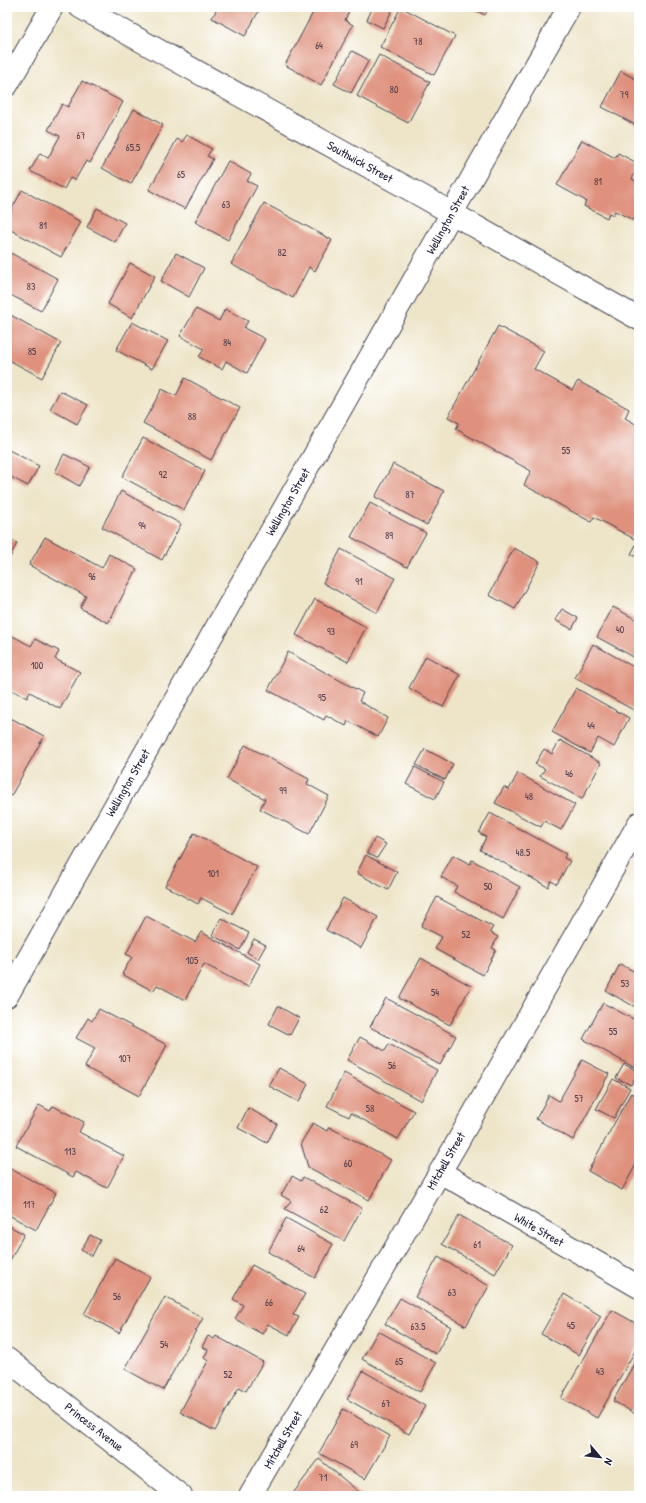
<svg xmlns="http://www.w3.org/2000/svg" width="646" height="1503" font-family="'Patrick Hand',sans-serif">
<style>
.building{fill:#df917d}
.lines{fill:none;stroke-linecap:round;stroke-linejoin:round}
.minor-casing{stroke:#413f50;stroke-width:24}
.minor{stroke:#fff;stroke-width:22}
.labels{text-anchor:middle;stroke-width:3.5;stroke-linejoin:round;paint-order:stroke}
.number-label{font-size:10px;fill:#513e4c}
.street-label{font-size:12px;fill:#22223b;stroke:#fff}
</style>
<rect width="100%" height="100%" fill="#fff"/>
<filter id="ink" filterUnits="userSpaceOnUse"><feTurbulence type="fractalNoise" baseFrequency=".025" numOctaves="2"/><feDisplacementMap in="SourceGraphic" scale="8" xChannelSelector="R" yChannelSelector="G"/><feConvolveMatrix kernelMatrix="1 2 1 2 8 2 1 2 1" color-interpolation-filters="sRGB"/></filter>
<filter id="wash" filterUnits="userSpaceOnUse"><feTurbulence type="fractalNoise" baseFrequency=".012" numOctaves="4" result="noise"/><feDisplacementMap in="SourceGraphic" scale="16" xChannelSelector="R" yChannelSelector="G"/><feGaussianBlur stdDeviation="0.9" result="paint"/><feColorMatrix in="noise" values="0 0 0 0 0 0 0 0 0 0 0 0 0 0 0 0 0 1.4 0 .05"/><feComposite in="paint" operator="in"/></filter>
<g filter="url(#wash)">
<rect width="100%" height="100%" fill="#eee5c9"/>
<g id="blocks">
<!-- building -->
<g class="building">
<path d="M218,7H261L245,36L212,18Z"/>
<path d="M316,7H341L349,11L345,20L353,25L321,85L285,65Z"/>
<path d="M373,7H394L383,28L367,20Z"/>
<path d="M401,7L455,36L434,75L380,47Z"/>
<path d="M469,7H489L485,15Z"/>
<path d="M352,51L369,60L351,93L334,84Z"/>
<path d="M379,55L430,82L408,123L357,96Z"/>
<path d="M621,71L639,81V127L602,107Z"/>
<path d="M82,81L123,102L90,163L86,161L75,180L70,178L64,189L30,171L40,153L48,158L60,136L48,130L62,104L68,107Z"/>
<path d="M134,109L163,125L131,184L102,168Z"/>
<path d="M187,135L212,149L207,156L213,159L185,209L149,190L177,139L182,142Z"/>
<path d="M582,140L615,158L618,153L639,164L632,179L639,183V223L615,211L613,215L609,213L607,218L584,206L586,201L557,185Z"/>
<path d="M228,161L251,174L247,181L257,186L228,240L195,222Z"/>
<path d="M22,190L81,222L61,257L7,228V218Z"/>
<path d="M264,203L332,240L315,271L309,267L293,298L231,264Z"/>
<path d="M97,208L125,223L115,242L87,227Z"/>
<path d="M7,251L58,279L41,311L7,293Z"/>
<path d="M176,253L204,268L189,297L161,281Z"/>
<path d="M130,263L155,276L132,318L108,304Z"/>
<path d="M196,309L219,321L225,309L248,321L244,328L265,339L247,373L226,361L222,369L199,357L204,349L180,336Z"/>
<path d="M7,313L61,343L42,378L7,359Z"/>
<path d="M132,322L168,341L152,369L116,350Z"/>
<path d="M498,326L544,351L534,369L572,390L578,381L629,409L625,418L639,426V558L631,554L638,541L594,517L591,522L524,485L531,471L456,429L459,423L448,417Z"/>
<path d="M185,378L240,408L211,460L143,423L162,389L176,396Z"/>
<path d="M60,391L88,405L77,424L50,409Z"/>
<path d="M143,438L205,471L184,510L122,477Z"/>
<path d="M9,450L39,466L28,486L7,475V453Z"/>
<path d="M64,454L90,467L79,486L55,472Z"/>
<path d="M393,464L444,491L427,525L375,497Z"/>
<path d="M121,491L181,524L162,560L102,527Z"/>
<path d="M370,503L426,533L407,567L351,537Z"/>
<path d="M45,537L102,568L109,554L137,569L108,623L80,608L86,596L29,565Z"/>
<path d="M7,538L17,543L7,563Z"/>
<path d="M514,548L540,562L515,609L489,595Z"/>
<path d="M341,549L395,578L377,613L323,583Z"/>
<path d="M315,599L366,627L348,662L296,635Z"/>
<path d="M613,607L639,621V660L597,637Z"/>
<path d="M562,609L578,618L572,629L555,620Z"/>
<path d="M9,634L31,646L35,639L59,651L55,659L80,672L60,709L30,692L27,698L8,688L11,682L7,680V637Z"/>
<path d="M593,644L639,670V713L575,678Z"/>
<path d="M288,652L363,693L359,701L388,718L378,737L348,721L346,726L326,715L324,720L268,690Z"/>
<path d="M426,656L460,675L443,707L409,688Z"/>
<path d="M576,688L629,718L614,747L598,738L590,753L552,732Z"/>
<path d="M7,716L44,736L11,796L7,794Z"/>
<path d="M560,740L601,763L582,799L540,776L545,769L535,764L544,749L552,754Z"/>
<path d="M245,745L309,779L307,784L329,796L309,834L260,809L265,799L227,779Z"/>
<path d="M425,749L453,764L445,780L416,765Z"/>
<path d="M415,767L444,782L435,799L406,784Z"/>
<path d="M518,773L575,805L561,830L544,821L541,827L495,803L504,787L509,790Z"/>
<path d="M490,813L566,854L564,858L570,861L557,884L551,881L548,887L480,850L486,837L479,833Z"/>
<path d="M194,833L257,867L232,914L201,898L198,904L165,886Z"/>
<path d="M375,838L386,844L377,858L367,853Z"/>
<path d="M366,855L397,872L388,890L357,873Z"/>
<path d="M453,855L470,864L472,860L520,887L503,919L454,892L457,886L441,877Z"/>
<path d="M437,897L493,927L490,932L498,937L492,948L496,950L483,975L435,949L442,937L421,926Z"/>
<path d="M343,898L378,917L361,948L326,930Z"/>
<path d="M146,916L195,942L201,932L260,964L248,987L204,964L185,1000L157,985L153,991L122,974L132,957L126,954Z"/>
<path d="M221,918L249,933L240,950L212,935Z"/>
<path d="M254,939L266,945L258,959L247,952Z"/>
<path d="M421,958L471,986L450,1025L399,998Z"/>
<path d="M620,964L639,974V1009L606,991Z"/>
<path d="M386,998L456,1036L440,1065L370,1027Z"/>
<path d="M603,1003L639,1022V1061L635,1068L583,1039Z"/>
<path d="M278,1006L299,1018L290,1035L269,1024Z"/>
<path d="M99,1009L167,1045L139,1096L85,1067L95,1048L76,1038L88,1018L92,1021Z"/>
<path d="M360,1037L385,1051L389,1044L437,1070L421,1101L347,1060Z"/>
<path d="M582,1060L609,1074L573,1140L536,1119L549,1095L559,1101Z"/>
<path d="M624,1064L638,1072L631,1085L616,1078Z"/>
<path d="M279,1068L308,1084L299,1102L269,1086Z"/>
<path d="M344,1073L414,1111L398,1139L351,1113L349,1117L327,1106Z"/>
<path d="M613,1079L630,1088L614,1118L596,1109Z"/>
<path d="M631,1093L639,1097V1159L622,1190L588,1171Z"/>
<path d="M39,1105L50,1111L53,1106L84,1122L79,1132L124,1156L107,1188L76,1172L73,1177L16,1146Z"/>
<path d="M248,1108L277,1124L267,1143L238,1128Z"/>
<path d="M313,1123L327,1131L329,1127L391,1160L369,1200L308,1167L301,1143Z"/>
<path d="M7,1167L56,1193L36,1230L7,1214Z"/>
<path d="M292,1176L301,1181L303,1177L362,1208L344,1241L285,1209L291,1201L281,1195Z"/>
<path d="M459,1215L512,1245L495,1274L442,1244Z"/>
<path d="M286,1218L333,1244L315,1278L268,1252Z"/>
<path d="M7,1225L24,1234L7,1266Z"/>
<path d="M90,1235L100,1240L92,1256L81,1250Z"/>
<path d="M438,1257L489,1286L466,1326L415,1297Z"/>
<path d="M115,1258L150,1277L119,1333L84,1314Z"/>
<path d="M252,1265L305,1294L293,1315L299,1317L289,1335L268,1324L262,1334L235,1319L243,1305L233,1299Z"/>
<path d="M564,1294L601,1316L579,1355L541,1334Z"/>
<path d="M165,1297L203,1318L163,1390L125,1369Z"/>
<path d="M400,1298L451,1327L436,1354L385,1324Z"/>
<path d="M612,1310L639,1325V1344L597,1418L561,1398Z"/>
<path d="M378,1331L436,1363L420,1392L362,1359Z"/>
<path d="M208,1336L214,1339L216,1336L263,1362L246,1391L239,1387L215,1431L180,1412L208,1361L204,1358L208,1350L202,1347Z"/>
<path d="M639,1355V1416L613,1401Z"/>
<path d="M363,1371L425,1406L409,1434L347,1399Z"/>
<path d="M343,1409L390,1436L365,1479L319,1453Z"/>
<path d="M319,1459L364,1496H291Z"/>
</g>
</g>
</g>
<g filter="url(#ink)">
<use href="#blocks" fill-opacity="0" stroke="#413f50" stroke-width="1"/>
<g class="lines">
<!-- minor casing -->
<g class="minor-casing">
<g id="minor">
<path d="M80,7L411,190L639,319"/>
<path d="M7,85L52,7"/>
<path d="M7,996L569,7"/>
<path d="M440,1172L639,1287"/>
<path d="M7,1359L181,1496"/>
<path d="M250,1496L454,1148L639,823"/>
</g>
</g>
<!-- minor -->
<use href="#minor" class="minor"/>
</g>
</g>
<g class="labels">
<!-- number labels -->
<g class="number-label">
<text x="418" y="45">78</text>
<text x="319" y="49">64</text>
<text x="394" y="93">80</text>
<text x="624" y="98">79</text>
<text x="81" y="139">67</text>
<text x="133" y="151">65.5</text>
<text x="181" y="178">65</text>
<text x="598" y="185">81</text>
<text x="226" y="208">63</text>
<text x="43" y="229">81</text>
<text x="282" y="256">82</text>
<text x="31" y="290">83</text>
<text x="227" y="346">84</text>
<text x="32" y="355">85</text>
<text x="192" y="420">88</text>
<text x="566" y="454">55</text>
<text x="163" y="478">92</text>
<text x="410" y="498">87</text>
<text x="142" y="529">94</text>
<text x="389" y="539">89</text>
<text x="92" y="580">96</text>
<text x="359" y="585">91</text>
<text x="620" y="633">40</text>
<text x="331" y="635">93</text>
<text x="37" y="669">100</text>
<text x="322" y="701">95</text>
<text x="591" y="729">44</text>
<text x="569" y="777">46</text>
<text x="283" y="794">99</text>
<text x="529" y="800">48</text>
<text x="523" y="856">48.5</text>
<text x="213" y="877">101</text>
<text x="488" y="890">50</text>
<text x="466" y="938">52</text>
<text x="192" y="964">105</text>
<text x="625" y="987">53</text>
<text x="435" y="996">54</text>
<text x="613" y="1035">55</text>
<text x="125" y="1062">107</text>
<text x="392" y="1069">56</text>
<text x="579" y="1102">57</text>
<text x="370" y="1112">58</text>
<text x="70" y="1155">113</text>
<text x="348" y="1167">60</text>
<text x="29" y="1208">117</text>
<text x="324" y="1213">62</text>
<text x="477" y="1248">61</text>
<text x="301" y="1252">64</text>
<text x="452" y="1296">63</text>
<text x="117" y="1300">56</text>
<text x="269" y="1306">66</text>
<text x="571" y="1329">45</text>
<text x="418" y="1330">63.5</text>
<text x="164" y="1348">54</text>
<text x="399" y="1365">65</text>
<text x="600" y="1375">43</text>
<text x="228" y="1378">52</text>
<text x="386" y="1407">67</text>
<text x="354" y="1448">69</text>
<text x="323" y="1481">71</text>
</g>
<!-- street labels -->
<g class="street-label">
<text transform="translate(360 162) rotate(29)" y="4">Southwick Street</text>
<text transform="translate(448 220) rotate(-61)" y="4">Wellington Street</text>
<text transform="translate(288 502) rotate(-60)" y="4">Wellington Street</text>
<text transform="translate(128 783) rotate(-60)" y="4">Wellington Street</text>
<text transform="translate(446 1161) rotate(-60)" y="4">Mitchell Street</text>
<text transform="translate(539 1230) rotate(30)" y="4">White Street</text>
<text transform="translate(94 1427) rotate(38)" y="4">Princess Avenue</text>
<text transform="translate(283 1440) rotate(-60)" y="4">Mitchell Street</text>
</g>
</g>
<!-- margin -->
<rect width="646" height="1503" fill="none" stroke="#fff" stroke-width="24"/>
<!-- north arrow -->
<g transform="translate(600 1457) rotate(118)" stroke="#ffffff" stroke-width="3" paint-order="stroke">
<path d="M0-3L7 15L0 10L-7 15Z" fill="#22223b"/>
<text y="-6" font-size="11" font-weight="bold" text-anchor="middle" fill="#22223b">N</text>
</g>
</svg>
